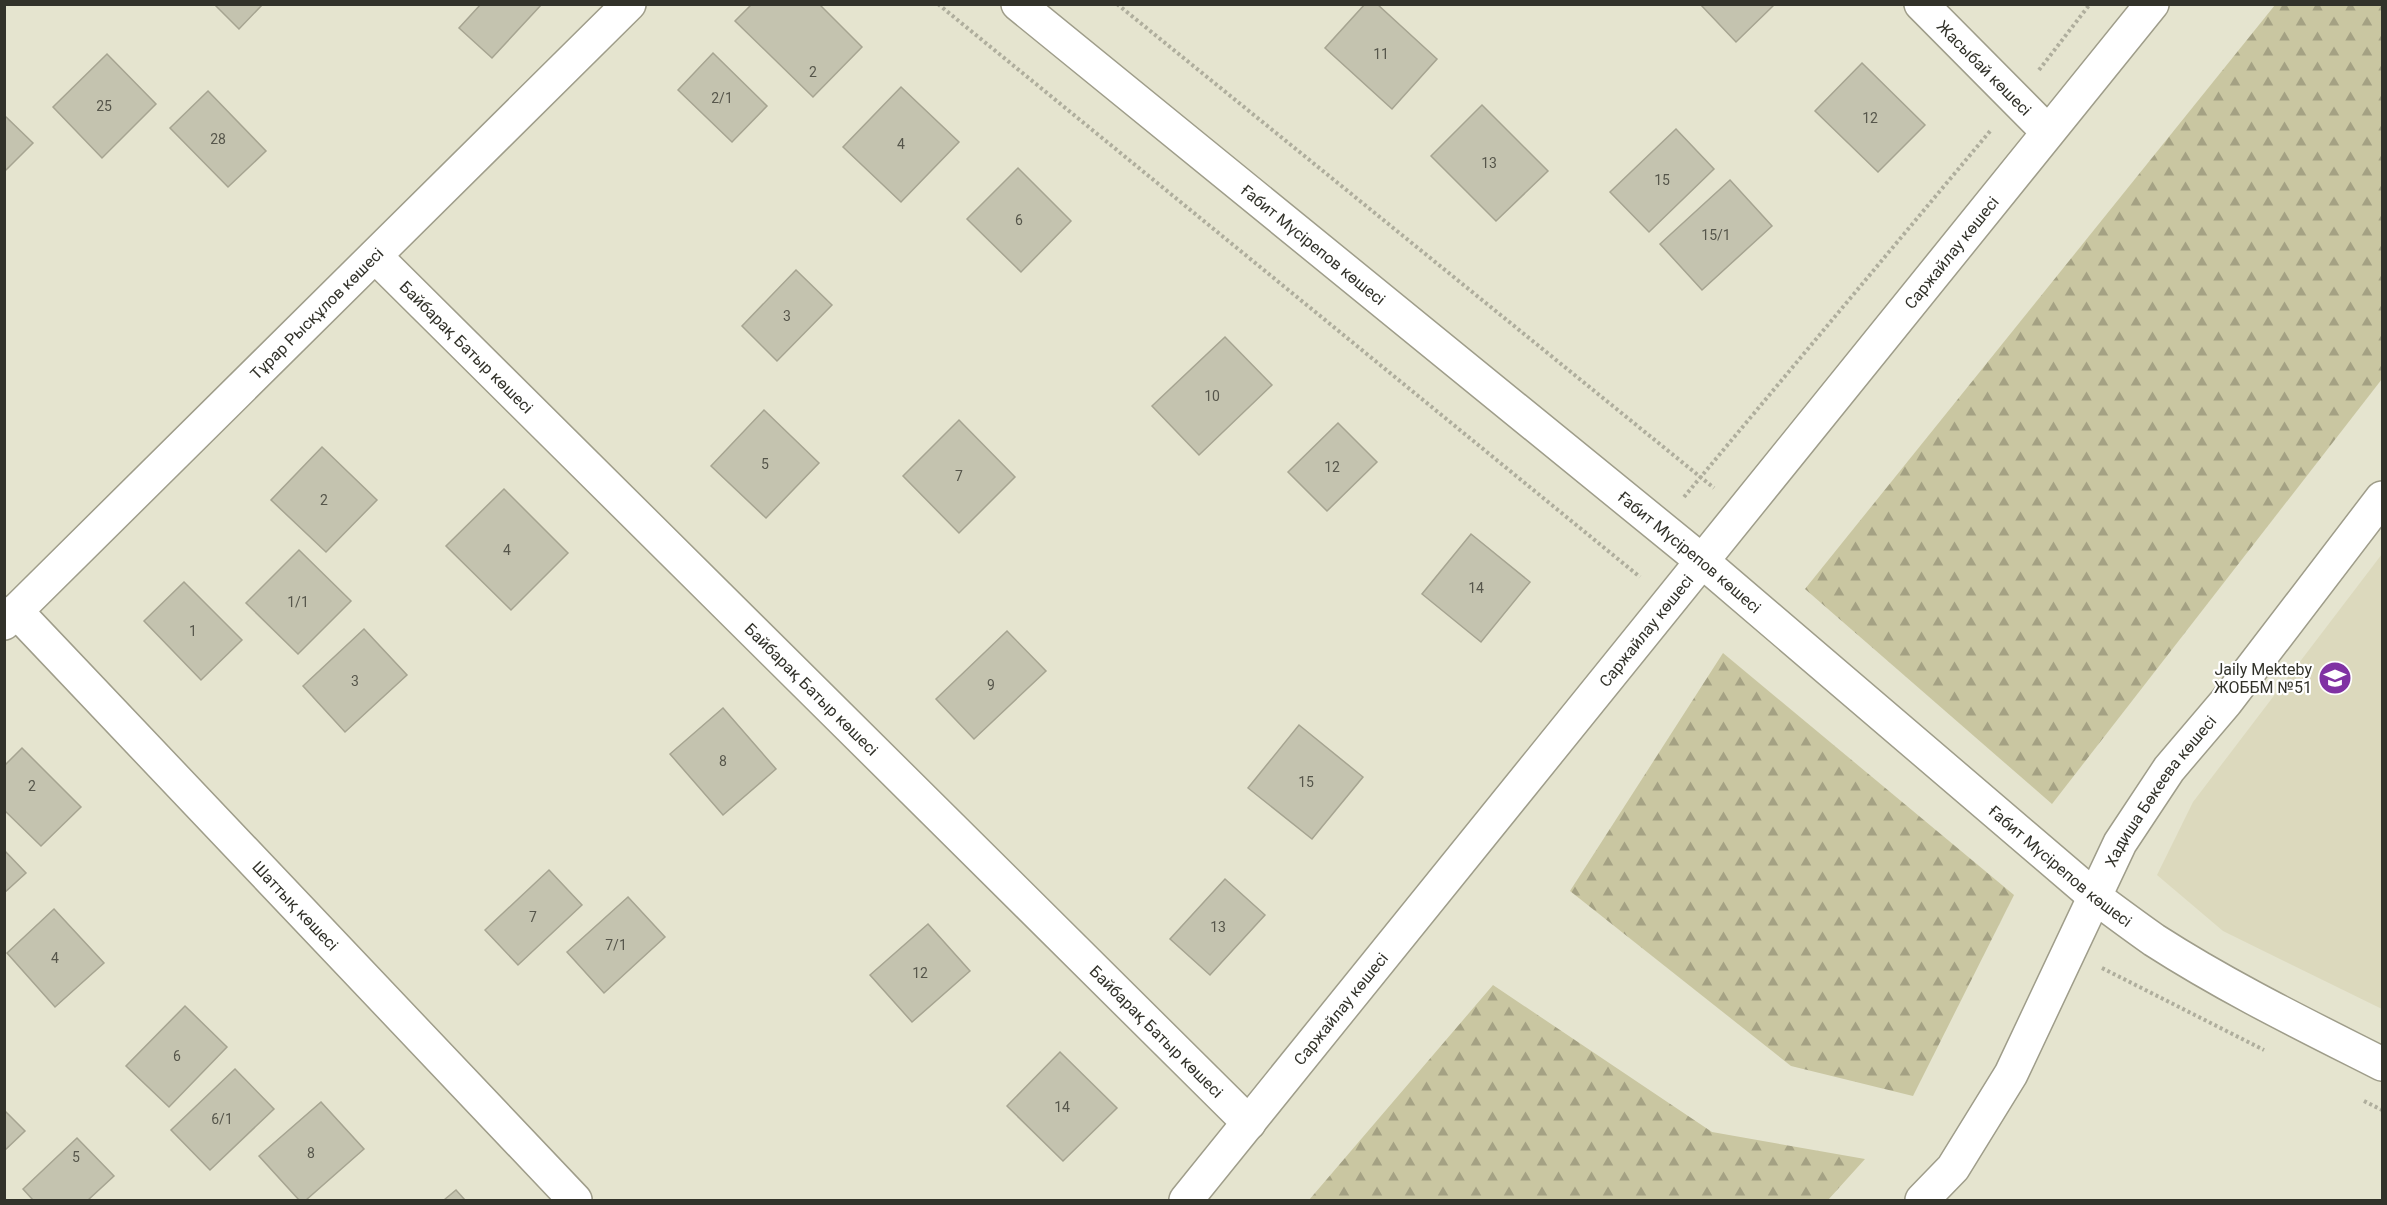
<svg xmlns="http://www.w3.org/2000/svg" width="2387" height="1205" font-family="Roboto,sans-serif">
<style>
.built{fill:#dcd9bd}
.forest{fill:url(#forest-firs)}
.building{fill:#c4c3af;stroke:#a6a491;stroke-width:1.5}
.lines{fill:none;stroke-linecap:round;stroke-linejoin:round}
.minor-casing{stroke:#9f9d8a;stroke-width:36}
.path{stroke:#afae9d;stroke-width:4;stroke-dasharray:3 3;stroke-linecap:butt}
.minor{stroke:#fff;stroke-width:33}
.labels{text-anchor:middle;stroke-width:4.5;stroke-linejoin:round;paint-order:stroke}
.number-label{font-size:14px;fill:#56564b}
.street-label{font-size:16px;fill:#32322a;stroke:#fff}
.poi-label{font-size:16px;fill:#32322a;stroke:#fff;text-anchor:end}
</style>
<defs>
<pattern id="forest-firs" width="22" height="20" patternUnits="userSpaceOnUse" patternTransform="scale(1.5)"><rect width="22" height="20" fill="#c9c6a1"/><path d="M5 1l3.5 6h-7zM16 11l3.5 6h-7z" fill="#a4a183"/></pattern>
</defs>
<rect width="100%" height="100%" fill="#e5e4cf"/>
<!-- built -->
<path class="built" d="M2382,554V1009L2223,931L2157,875L2193,802Z"/>
<!-- forest -->
<g class="forest">
<path d="M2275,5H2382V379L2052,804L1805,589Z"/>
<path d="M1723,653L2014,895L1913,1096L1791,1066L1570,891Z"/>
<path d="M1493,985L1712,1132L1865,1159L1828,1200H1309Z"/>
</g>
<!-- building -->
<g class="building">
<path d="M214,4H263L239,29Z"/>
<path d="M481,4H542L492,58L459,28Z"/>
<path d="M752,4H819L862,47L813,97L735,21Z"/>
<path d="M1365,4H1377L1437,59L1392,109L1325,48Z"/>
<path d="M1700,4H1775L1736,42Z"/>
<path d="M713,53L767,106L732,142L678,90Z"/>
<path d="M107,54L156,104L102,158L53,107Z"/>
<path d="M1862,63L1925,125L1878,172L1815,111Z"/>
<path d="M901,87L959,142L901,202L843,147Z"/>
<path d="M208,91L266,151L228,187L170,128Z"/>
<path d="M1482,105L1548,171L1496,221L1431,156Z"/>
<path d="M4,115L33,143L4,172Z"/>
<path d="M1676,129L1714,169L1649,232L1610,192Z"/>
<path d="M1018,168L1071,221L1021,272L967,219Z"/>
<path d="M1730,180L1772,226L1702,290L1660,244Z"/>
<path d="M796,270L832,305L777,361L742,326Z"/>
<path d="M1225,337L1272,385L1199,455L1152,406Z"/>
<path d="M764,410L819,463L766,518L711,466Z"/>
<path d="M959,420L1015,477L959,533L903,476Z"/>
<path d="M1338,423L1377,462L1327,511L1288,472Z"/>
<path d="M322,447L377,500L326,552L271,500Z"/>
<path d="M504,489L568,553L511,610L446,546Z"/>
<path d="M1471,534L1530,582L1481,642L1422,594Z"/>
<path d="M299,550L351,601L298,654L246,603Z"/>
<path d="M184,582L242,640L201,680L144,621Z"/>
<path d="M364,629L407,675L345,732L303,686Z"/>
<path d="M1007,631L1046,671L974,739L936,699Z"/>
<path d="M723,708L776,769L723,815L670,754Z"/>
<path d="M1299,725L1363,777L1312,839L1248,788Z"/>
<path d="M22,748L81,807L41,846L4,810V766Z"/>
<path d="M4,850L26,873L4,893Z"/>
<path d="M549,870L582,905L518,965L485,930Z"/>
<path d="M1225,879L1265,915L1210,975L1170,939Z"/>
<path d="M628,897L665,937L604,993L567,952Z"/>
<path d="M54,909L104,963L55,1007L7,953Z"/>
<path d="M928,924L970,971L912,1022L870,975Z"/>
<path d="M185,1006L227,1047L169,1107L126,1066Z"/>
<path d="M1060,1052L1117,1108L1063,1161L1007,1106Z"/>
<path d="M235,1069L274,1109L210,1170L171,1130Z"/>
<path d="M321,1102L364,1149L306,1200H299L259,1156Z"/>
<path d="M4,1110L25,1131L4,1151Z"/>
<path d="M77,1138L114,1176L88,1200H33L23,1189Z"/>
<path d="M456,1190L465,1200H444Z"/>
</g>
<g class="lines">
<!-- minor casing -->
<g class="minor-casing">
<g id="minor">
<path id="s1" d="M1018,4L1702,561L2095,897C2114,911 2134,926 2154,940C2227,987 2305,1025 2382,1064"/>
<path id="s2" d="M1921,4L2048,132"/>
<path id="s3" d="M375,256L1249,1123"/>
<path id="s4" d="M16,611L575,1200"/>
<path id="s5" d="M4,623L629,4"/>
<path id="s6" d="M1186,1200L2152,4"/>
<path id="s7" d="M1922,1200L1953,1168L2011,1074L2120,843L2169,769L2226,702L2382,498"/>
</g>
</g>
<!-- path -->
<g class="path">
<path d="M938,4L1640,577"/>
<path d="M1117,4L1714,488"/>
<path d="M2039,70L2090,4"/>
<path d="M1684,497L1991,130"/>
<path d="M2102,968L2264,1050"/>
<path d="M2364,1101L2382,1110"/>
</g>
<!-- minor -->
<use href="#minor" class="minor"/>
</g>
<!-- icons -->
<defs>
<g id="school-disc" transform="scale(1.725)"><circle r="9.5" fill="#8032a3" stroke="#fff"/><path d="M0-5L7-2L0 1L-7-2ZM-4 1L0 2.5L4 1V4Q0 6-4 4Z" fill="#fff"/></g>
</defs>
<g fill-rule="evenodd">
<use href="#school-disc" x="2335" y="678"/>
</g>
<g class="labels">
<!-- number labels -->
<g class="number-label">
<text x="1381" y="59">11</text>
<text x="813" y="77">2</text>
<text x="722" y="103">2/1</text>
<text x="104" y="111">25</text>
<text x="1870" y="123">12</text>
<text x="218" y="144">28</text>
<text x="901" y="149">4</text>
<text x="1489" y="168">13</text>
<text x="1662" y="185">15</text>
<text x="1019" y="225">6</text>
<text x="1716" y="240">15/1</text>
<text x="787" y="321">3</text>
<text x="1212" y="401">10</text>
<text x="765" y="469">5</text>
<text x="1332" y="472">12</text>
<text x="959" y="481">7</text>
<text x="324" y="505">2</text>
<text x="507" y="555">4</text>
<text x="1476" y="593">14</text>
<text x="298" y="607">1/1</text>
<text x="193" y="636">1</text>
<text x="355" y="686">3</text>
<text x="991" y="690">9</text>
<text x="723" y="766">8</text>
<text x="1306" y="787">15</text>
<text x="32" y="791">2</text>
<text x="533" y="922">7</text>
<text x="1218" y="932">13</text>
<text x="616" y="950">7/1</text>
<text x="55" y="963">4</text>
<text x="920" y="978">12</text>
<text x="177" y="1061">6</text>
<text x="1062" y="1112">14</text>
<text x="222" y="1124">6/1</text>
<text x="311" y="1158">8</text>
<text x="76" y="1162">5</text>
</g>
<!-- street labels -->
<g class="street-label">
<text dy="6" stroke="none"><textPath href="#s2" startOffset="90">Жасыбай көшесі</textPath></text>
<text dy="6" stroke="none"><textPath href="#s1" startOffset="381">Ғабит Мүсірепов көшесі</textPath></text>
<text dy="6" stroke="none"><textPath href="#s6" startOffset="1218">Саржайлау көшесі</textPath></text>
<text dy="6" stroke="none"><textPath href="#s5" startOffset="440">Тұрар Рысқұлов көшесі</textPath></text>
<text dy="6" stroke="none"><textPath href="#s3" startOffset="129">Байбарақ Батыр көшесі</textPath></text>
<text dy="6" stroke="none"><textPath href="#s1" startOffset="867">Ғабит Мүсірепов көшесі</textPath></text>
<text dy="6" stroke="none"><textPath href="#s6" startOffset="732">Саржайлау көшесі</textPath></text>
<text dy="6" stroke="none"><textPath href="#s3" startOffset="615">Байбарақ Батыр көшесі</textPath></text>
<text dy="6" stroke="none"><textPath href="#s7" startOffset="476">Хадиша Бөкеева көшесі</textPath></text>
<text dy="6" stroke="none"><textPath href="#s1" startOffset="1353">Ғабит Мүсірепов көшесі</textPath></text>
<text dy="6" stroke="none"><textPath href="#s4" startOffset="406">Шаттық көшесі</textPath></text>
<text dy="6" stroke="none"><textPath href="#s6" startOffset="246">Саржайлау көшесі</textPath></text>
<text dy="6" stroke="none"><textPath href="#s3" startOffset="1101">Байбарақ Батыр көшесі</textPath></text>
</g>
<!-- poi labels -->
<g class="poi-label">
<text x="2312" y="675">Jaily Mekteby<tspan x="2312" dy="18">ЖОББМ №51</tspan></text>
</g>
</g>
<!-- border -->
<rect width="2387" height="1205" fill="none" stroke="#32322a" stroke-width="12"/>
</svg>
